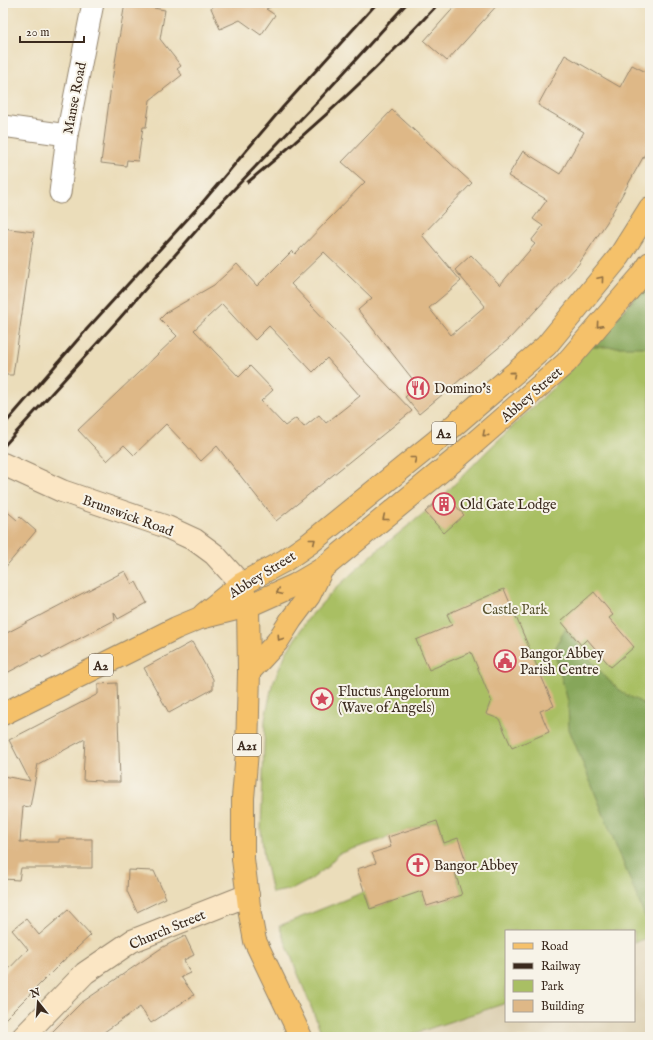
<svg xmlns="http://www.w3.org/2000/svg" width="653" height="1040" font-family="'IM FELL English',serif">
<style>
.built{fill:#dccfb1}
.green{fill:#a9bf64;stroke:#727441}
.forest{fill:#86a65a;stroke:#60683c}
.building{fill:#deb887;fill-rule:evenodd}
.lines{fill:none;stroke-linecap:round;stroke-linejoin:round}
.minor-casing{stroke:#93846c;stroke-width:23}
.secondary-casing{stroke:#93846c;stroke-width:24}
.primary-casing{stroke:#93846c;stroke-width:24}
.minor{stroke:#fff;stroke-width:21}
.secondary{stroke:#fbe6c4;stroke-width:22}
.primary{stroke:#f5c16b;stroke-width:22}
.rail{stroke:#3b2a1e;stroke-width:3}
.oneway{stroke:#8f6e41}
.labels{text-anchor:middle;stroke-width:4;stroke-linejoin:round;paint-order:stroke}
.shield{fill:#f7f3e8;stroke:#73665b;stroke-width:1}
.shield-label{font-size:13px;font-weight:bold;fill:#3b2a1e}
.street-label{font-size:14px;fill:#3b2a1e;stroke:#f7f3e8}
.poi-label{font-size:14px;fill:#3b2a1e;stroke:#f7f3e8;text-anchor:start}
.park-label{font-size:14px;fill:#5c5733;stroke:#f7f3e8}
</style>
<rect width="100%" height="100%" fill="#f7f3e8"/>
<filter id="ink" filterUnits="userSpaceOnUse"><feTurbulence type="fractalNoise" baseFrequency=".025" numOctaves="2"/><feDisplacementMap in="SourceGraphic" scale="8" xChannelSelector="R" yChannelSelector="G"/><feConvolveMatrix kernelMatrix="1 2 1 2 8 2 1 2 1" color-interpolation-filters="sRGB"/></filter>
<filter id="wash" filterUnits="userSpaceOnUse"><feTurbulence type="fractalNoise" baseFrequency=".012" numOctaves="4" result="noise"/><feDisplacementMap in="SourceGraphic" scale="16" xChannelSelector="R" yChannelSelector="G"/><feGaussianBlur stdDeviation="0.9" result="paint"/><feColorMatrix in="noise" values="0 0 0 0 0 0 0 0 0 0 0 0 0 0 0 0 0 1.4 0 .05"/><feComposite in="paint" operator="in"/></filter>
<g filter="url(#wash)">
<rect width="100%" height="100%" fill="#ebddba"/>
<!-- built -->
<path class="built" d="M650,937V1037H406L506,1004V1021H634V943Z"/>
<!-- green -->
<path class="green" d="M650,280V937L634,943V931H506V1003L404,1037H323L279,926L364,892L370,909L393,901L392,897L421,888L427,906L462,895L455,872L468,867L458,839L444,843L437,821L338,854L326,868L310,880L293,889L272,893L264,857L261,830L265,720L272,685L286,653L307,620L334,590L373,554L424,513L445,494L483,455L559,382Z"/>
<!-- forest -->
<g class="forest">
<path d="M650,280V347H593Z"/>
<path d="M565,629C582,650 599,672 619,690C629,698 642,700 650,710V929L569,729L568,701L554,651Z"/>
</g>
<g id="blocks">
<!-- building -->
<g class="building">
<path d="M125,3L165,10L160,39L181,66L177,69L182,75L150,100L146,127H143L138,161L127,160L126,166L101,163L111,86Z"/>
<path d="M216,3H279L266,9L275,15L261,35L240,20L220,29L211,8L218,4Z"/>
<path d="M458,3H499L447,61L424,41Z"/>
<path d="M565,55L620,87L632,65L650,74V145L607,222L578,265L509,339L419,414L405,397L418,386L358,310L372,298L324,252L291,284L412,411L276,521L217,446L201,461L166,424L134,455L124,445L107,461L78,430L177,336L160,319L167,312L214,285L237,264L257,286L292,251L295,254L365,182L342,162L392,110L472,183L422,235L461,281L429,308L451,335L485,306L455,270L471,255L500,285L535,244L531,241L543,226L533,219L547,200L508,176L523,151L560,174L584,132L538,105ZM222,304L255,340L269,326L313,372L327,358L360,396L326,423L319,415L304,427L296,418L285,426L261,401L273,390L250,366L239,377L194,330Z"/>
<path d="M3,228L34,232L13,375H3Z"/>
<path d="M445,494L464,515L444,533L425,512Z"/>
<path d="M3,508L17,520L20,517L36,531L3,570Z"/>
<path d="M125,571L132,584L136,582L147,603L118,619L114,612L115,620L42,658L41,655L3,675V635Z"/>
<path d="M504,589L554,706L540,711L549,732L512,748L499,719L486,714L491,700L471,652L429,670L416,640L452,625L447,614Z"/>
<path d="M594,592L613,615L609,618L634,647L611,667L587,639L581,645L561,621Z"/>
<path d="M192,642L213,679V689L169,713L144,668Z"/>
<path d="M117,683L120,782H101V781L83,780L85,739L38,764L30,807L23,806L20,842H59V839H92V868H21L19,880L3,879V776L30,781L9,740L98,694V684Z"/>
<path d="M437,821L444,843L458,838L468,867L455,872L462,895L427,906L422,891L370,909L357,869L376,863L372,853L391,847L388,837Z"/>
<path d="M128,870L154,871L166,898L137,912L127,891Z"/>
<path d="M68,910L91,935L61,963L3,1021V975L28,949L12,930L26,919L39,935Z"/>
<path d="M185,936L194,955L184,960L190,973L181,977L194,995L151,1023L140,1007L97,1037H47L81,1003L163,947Z"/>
</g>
</g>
</g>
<g filter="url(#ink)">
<use href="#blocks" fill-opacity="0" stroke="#93846c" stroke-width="1"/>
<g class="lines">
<!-- minor casing -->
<g class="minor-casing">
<g id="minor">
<path d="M3,126L67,135"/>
<path d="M60,193L67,135L93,3"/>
</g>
</g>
<!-- secondary casing -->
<g class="secondary-casing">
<g id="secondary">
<path d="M3,464L62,491L167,527L195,540L214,554L241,584"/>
<path d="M23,1037L85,973L132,941L248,895"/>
</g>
</g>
<!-- primary casing -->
<g class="primary-casing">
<g id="primary">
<path d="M244,592L248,606L249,672L247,752L243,798V859L250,914L255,941L301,1037"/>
<path d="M204,614L241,584L284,561L310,543L436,441L546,346L619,257L650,208"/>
<path d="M249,672L277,642L291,620L309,596L322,569"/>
<path d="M3,714L176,628L200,618L248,606L295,585L322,569L457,458L566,363L642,275L650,263"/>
</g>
</g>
<!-- minor -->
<use href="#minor" class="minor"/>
<!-- secondary -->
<use href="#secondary" class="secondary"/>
<!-- primary -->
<use href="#primary" class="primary"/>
<!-- rail -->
<g class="rail">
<path d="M248,182C316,126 380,67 439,3"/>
<path d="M3,426L87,329L202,203L283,107L377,3"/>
<path d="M3,447L119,319L217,207L319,100L407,3"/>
</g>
</g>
<!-- one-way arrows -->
<defs><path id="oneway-chevron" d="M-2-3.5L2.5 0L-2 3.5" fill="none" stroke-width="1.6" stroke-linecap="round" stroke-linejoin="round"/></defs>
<g class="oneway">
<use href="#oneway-chevron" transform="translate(601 279) rotate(-50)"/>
<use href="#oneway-chevron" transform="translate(599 325) rotate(131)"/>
<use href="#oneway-chevron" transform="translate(513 374) rotate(-41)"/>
<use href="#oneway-chevron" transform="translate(485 434) rotate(139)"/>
<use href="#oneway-chevron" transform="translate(414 459) rotate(-39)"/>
<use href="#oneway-chevron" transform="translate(385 518) rotate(141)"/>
<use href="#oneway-chevron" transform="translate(313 541) rotate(-38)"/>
<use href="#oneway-chevron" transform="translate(279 592) rotate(155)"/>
<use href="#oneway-chevron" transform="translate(280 638) rotate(124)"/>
</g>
</g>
<!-- icons -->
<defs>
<g id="restaurant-ring" transform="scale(1.15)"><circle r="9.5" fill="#f7f3e8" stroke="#d1495b" stroke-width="1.5"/><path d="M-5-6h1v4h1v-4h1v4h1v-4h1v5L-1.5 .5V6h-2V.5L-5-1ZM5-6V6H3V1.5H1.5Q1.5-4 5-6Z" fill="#d1495b"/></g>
<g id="building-ring" transform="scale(1.15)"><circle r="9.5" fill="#f7f3e8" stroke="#d1495b" stroke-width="1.5"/><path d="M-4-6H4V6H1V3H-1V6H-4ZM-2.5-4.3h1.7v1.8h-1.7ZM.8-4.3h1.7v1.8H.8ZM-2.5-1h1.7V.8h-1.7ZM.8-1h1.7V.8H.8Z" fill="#d1495b"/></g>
<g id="civic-ring" transform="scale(1.15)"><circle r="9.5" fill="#f7f3e8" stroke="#d1495b" stroke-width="1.5"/><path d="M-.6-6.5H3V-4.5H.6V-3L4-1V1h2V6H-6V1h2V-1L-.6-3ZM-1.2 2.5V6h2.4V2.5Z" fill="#d1495b"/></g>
<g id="sight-ring" transform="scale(1.15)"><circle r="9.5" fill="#f7f3e8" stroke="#d1495b" stroke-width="1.5"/><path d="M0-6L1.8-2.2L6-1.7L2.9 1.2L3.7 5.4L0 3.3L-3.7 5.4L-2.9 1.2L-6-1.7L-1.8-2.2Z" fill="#d1495b"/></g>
<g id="church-ring" transform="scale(1.15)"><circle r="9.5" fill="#f7f3e8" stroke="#d1495b" stroke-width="1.5"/><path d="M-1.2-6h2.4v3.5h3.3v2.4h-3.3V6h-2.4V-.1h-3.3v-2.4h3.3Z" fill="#d1495b"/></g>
</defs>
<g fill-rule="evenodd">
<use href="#restaurant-ring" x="418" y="388"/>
<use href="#building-ring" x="444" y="504"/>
<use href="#civic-ring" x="505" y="661"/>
<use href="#sight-ring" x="322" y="699"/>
<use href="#church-ring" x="418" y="865"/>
</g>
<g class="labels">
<!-- shield labels -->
<g class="shield">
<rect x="432" y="422" width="24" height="22" rx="3"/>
<rect x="89" y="654" width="24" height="22" rx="3"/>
<rect x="233" y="734" width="28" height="22" rx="3"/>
</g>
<g class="shield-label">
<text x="444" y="438">A2</text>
<text x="101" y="670">A2</text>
<text x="247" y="750">A21</text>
</g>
<!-- street labels -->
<g class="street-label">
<text transform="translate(74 98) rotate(-79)" y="5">Manse Road</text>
<text transform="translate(531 394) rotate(-41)" y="5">Abbey Street</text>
<text transform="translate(128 515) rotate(20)" y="5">Brunswick Road</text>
<text transform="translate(262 574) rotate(-32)" y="5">Abbey Street</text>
<text transform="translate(167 929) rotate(-23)" y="5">Church Street</text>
</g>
<!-- poi labels -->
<g class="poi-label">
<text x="434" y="393">Domino's</text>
<text x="460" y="509">Old Gate Lodge</text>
<text x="520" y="658">Bangor Abbey<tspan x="520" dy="16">Parish Centre</tspan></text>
<text x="338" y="696">Fluctus Angelorum<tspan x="338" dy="16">(Wave of Angels)</tspan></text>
<text x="434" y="870">Bangor Abbey</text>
</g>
<!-- park labels -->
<g class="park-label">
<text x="515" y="614">Castle Park</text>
</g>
</g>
<!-- margin -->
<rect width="653" height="1040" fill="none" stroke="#f7f3e8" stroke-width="16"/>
<!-- legend -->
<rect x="505" y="930" width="130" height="92" fill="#f7f3e8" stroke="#aca397"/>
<rect x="513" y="943" width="20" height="6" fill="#f5c16b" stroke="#aca397"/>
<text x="541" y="950" font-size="12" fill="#3b2a1e">Road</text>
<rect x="513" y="963" width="20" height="6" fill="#3b2a1e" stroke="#aca397"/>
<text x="541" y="970" font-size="12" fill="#3b2a1e">Railway</text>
<rect x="513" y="980" width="20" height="12" fill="#a9bf64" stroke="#aca397"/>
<text x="541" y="990" font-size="12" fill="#3b2a1e">Park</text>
<rect x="513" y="1000" width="20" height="12" fill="#deb887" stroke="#aca397"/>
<text x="541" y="1010" font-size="12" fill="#3b2a1e">Building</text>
<!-- north arrow -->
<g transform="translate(38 1002) rotate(343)" stroke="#f7f3e8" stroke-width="3" paint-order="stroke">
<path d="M0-3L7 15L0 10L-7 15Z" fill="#3b2a1e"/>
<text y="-6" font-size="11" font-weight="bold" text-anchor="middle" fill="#3b2a1e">N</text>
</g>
<!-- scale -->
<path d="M20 36v6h64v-6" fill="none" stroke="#3b2a1e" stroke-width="2"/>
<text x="26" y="36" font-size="12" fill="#3b2a1e" stroke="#f7f3e8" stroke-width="3" paint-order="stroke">20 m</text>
</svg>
